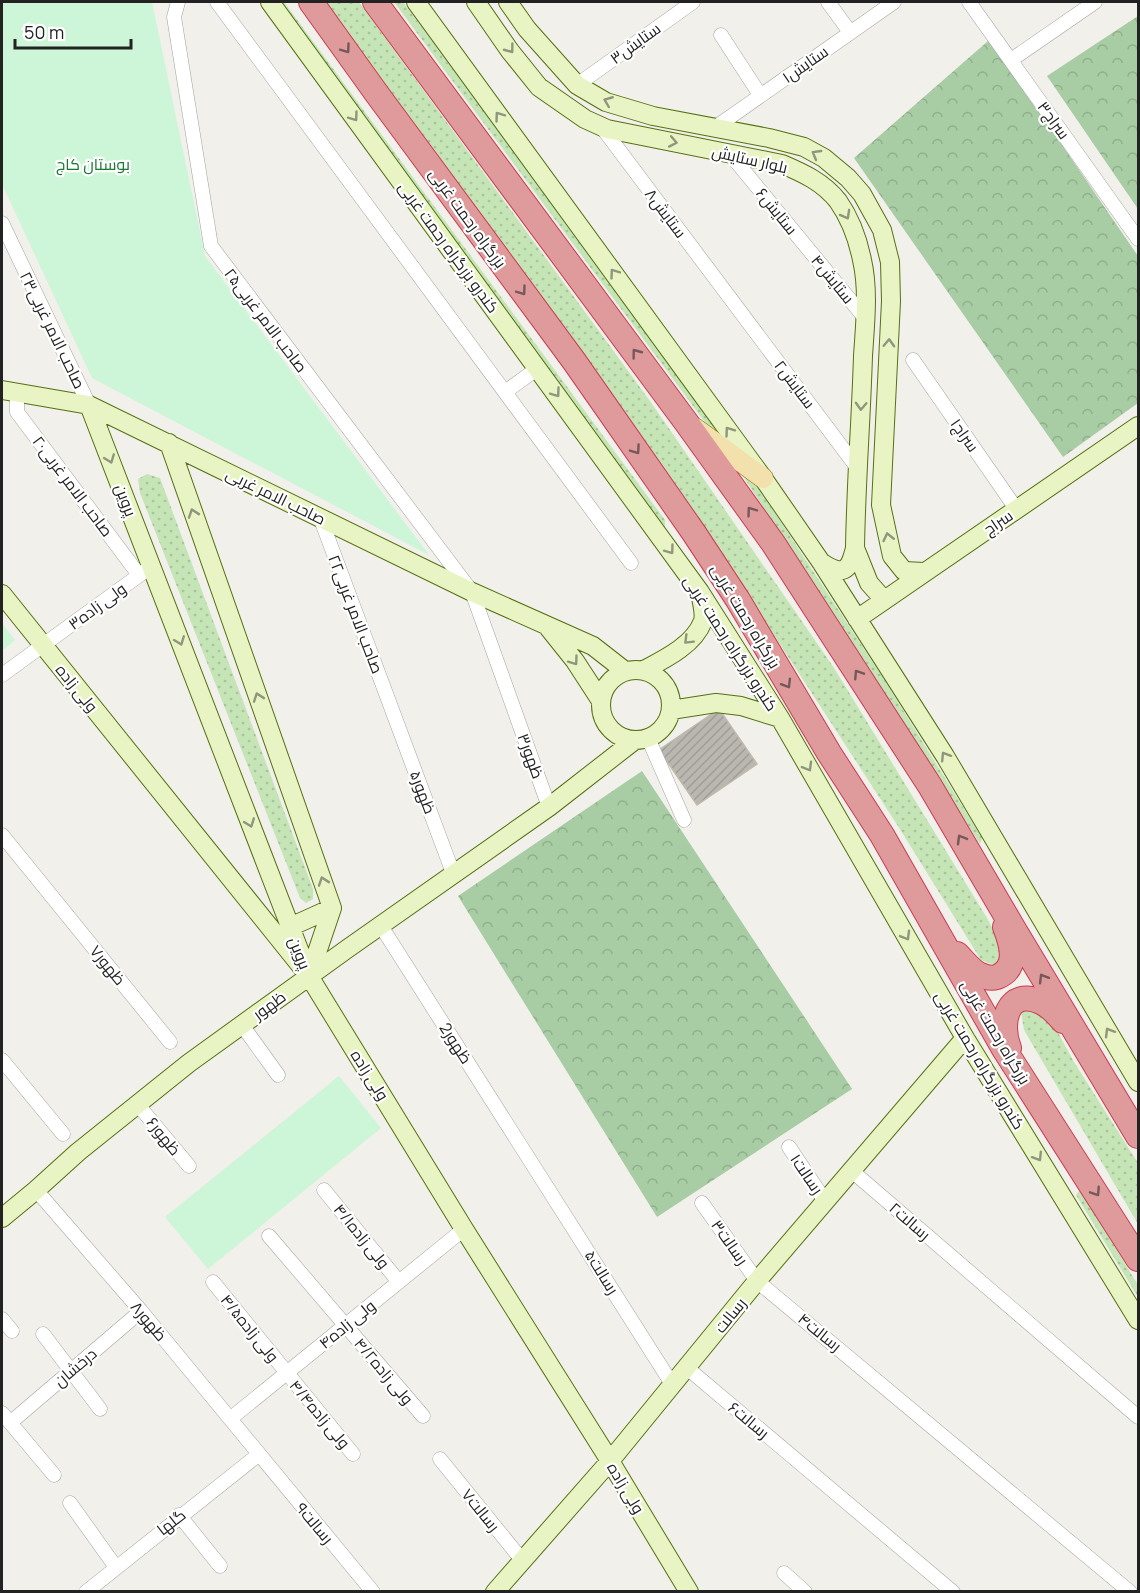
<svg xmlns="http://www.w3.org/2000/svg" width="1140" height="1593" font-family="Manrope,Cairo,sans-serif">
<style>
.grass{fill:url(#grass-dots)}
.forest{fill:url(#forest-crowns)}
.park{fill:#cdf5d7}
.building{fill:url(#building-hatch);stroke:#c1baad;stroke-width:1.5}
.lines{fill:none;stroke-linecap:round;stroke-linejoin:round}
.street-casing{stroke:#a3a3a3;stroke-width:15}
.secondary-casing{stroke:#557011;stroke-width:20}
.primary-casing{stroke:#8f7c10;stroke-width:21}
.highway-casing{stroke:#ca3c54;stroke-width:26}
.street{stroke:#fff;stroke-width:14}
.secondary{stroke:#e9f4c5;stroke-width:18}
.primary{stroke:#f3e1ad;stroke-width:20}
.highway{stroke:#df9b9b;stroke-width:24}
.oneway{stroke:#775858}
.oneway2{stroke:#8f967c}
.labels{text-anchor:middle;stroke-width:4.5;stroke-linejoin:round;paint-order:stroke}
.street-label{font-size:16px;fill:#222;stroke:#fff}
.park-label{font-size:16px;fill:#187731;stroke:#fff}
</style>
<defs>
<pattern id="grass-dots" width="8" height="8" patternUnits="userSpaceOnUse" patternTransform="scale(1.5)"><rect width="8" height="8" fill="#c5e5b6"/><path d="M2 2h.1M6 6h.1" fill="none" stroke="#a9c49c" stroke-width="1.8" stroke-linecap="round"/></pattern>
<pattern id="forest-crowns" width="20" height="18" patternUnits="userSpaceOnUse" patternTransform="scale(1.5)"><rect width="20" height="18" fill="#a8cca3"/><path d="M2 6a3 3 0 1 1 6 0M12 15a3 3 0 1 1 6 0" fill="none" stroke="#90af8c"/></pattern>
<pattern id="building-hatch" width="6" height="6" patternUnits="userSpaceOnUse" patternTransform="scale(1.5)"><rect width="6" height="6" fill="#bab6b0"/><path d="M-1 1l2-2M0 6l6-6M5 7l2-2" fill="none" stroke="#a09c97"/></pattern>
</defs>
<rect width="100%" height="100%" fill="#f1f0ea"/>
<path class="grass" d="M278 2H284L665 520V528Z
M323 2H359L650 401 834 668 987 918 1003 948 1002 959 994 965 981 960 898 826 728 564Z
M394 2H403L720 432 707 425Z
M147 474 160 478 313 889V899L306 903 300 898 140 493 138 479Z
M743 476 754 481 885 681 982 838 980 844Z
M1027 1007 1050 1018 1074 1062 1138 1163V1224L1024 1030 1021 1011Z
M1080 1190 1138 1285V1297L1076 1195Z"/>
<path class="forest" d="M1138 16V209L1047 76Z
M988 41 1025 91 1138 256V403L1063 457 854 158Z
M642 771 852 1089 657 1217 458 896Z"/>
<path class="park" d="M2 2H152L205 256 429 555 92 378 2 184Z
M2 623 15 640 2 651Z
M339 1076 381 1128 208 1269 165 1217Z"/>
<path class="building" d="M719 709 757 764 697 805 659 750Z"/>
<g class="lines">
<g class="street-casing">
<path id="street" d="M178 2 174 17 211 246 472 592 549 807
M217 2 631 563
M828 2 850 32
M969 2 1138 239
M721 35 760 95
M1011 60 1095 2
M577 85 693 2
M601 126 859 470
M716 127 894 2
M730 154 865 318
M2 223 89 405
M913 360 1017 510
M505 392 538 368
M17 393V412L139 575
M320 517 453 873
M2 675 145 571
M648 738 684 820
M2 835 170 1042
M381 926 672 1384
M242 1025 278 1075
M2 1060 63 1134
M138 1105 189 1166
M789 1147 825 1201
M852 1171 1138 1417
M36 1190 141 1311 373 1592
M324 1190 399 1282
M702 1203 757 1281 1130 1592
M269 1236 423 1416
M213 1282 353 1454
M2 1319 12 1331
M43 1334 100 1409
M686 1367 953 1592
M2 1413 54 1475
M230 1419 464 1229
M10 1423 141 1311
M440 1459 522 1560
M70 1503 115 1566
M179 1515 220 1566
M784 1573 805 1592
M86 1592 258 1455"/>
</g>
<g class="secondary-casing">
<path id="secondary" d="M270 2 700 592 780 718 965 1038 1138 1320
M416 2 763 478 821 562 945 756 1138 1082
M476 2 510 51 539 87 585 119 607 129 782 164C803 173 823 182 838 201 850 218 858 240 862 260 869 290 865 325 863 356 861 420 856 484 855 548L869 583 884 600
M508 2 527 29 577 85 606 102 653 116 769 138 804 147 824 158 848 178 862 194 882 230 890 262 891 301 881 505 892 556 904 571 924 572
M2 390 89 405 472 592 593 646 625 671
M89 405 303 960
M169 443 332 908 309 976
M821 562C842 576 849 573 855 548
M2 594 309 976 464 1229 610 1461 689 1592
M857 619 1138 426
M547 626 575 661 601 701
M601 705a35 35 0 1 1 70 0a35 35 0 1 1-70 0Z
M644 670C665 659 694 645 703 621 705 614 702 604 701 597
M671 710 716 703 741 706 780 718
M290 927 332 908
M2 1218 36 1190 78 1152 189 1063 347 949 549 807 635 740
M495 1592 610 1461 757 1281 965 1038"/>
</g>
<g class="primary-casing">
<path id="primary" d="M695 428 763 478"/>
</g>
<g class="highway-casing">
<path id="highway" d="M311 2 377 94 574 361 694 533 738 600 829 753 882 835 1004 1049 1138 1259
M375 2 686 422 773 543 930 786 1012 926 1138 1136
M957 954C964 961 970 969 978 974 984 977 990 979 997 977 1019 968 1012 945 1005 927
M1009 1048C999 1023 1007 987 1041 1002 1050 1006 1057 1014 1063 1021"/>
</g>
<use href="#street" class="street"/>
<use href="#secondary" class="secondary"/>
<use href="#primary" class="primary"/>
<use href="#highway" class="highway"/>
</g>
<defs><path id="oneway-chevron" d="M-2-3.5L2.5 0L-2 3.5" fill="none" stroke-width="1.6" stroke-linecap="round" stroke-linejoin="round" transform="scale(1.5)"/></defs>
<g class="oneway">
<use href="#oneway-chevron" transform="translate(346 49) rotate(54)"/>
<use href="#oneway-chevron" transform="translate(522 291) rotate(54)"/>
<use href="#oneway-chevron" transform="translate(636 353) rotate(-127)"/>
<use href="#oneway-chevron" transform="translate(636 450) rotate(55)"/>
<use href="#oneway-chevron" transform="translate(751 511) rotate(-126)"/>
<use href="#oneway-chevron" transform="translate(858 674) rotate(-123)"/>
<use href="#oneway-chevron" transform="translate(787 684) rotate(59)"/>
<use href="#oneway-chevron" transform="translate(961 839) rotate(-120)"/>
<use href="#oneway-chevron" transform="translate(1043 978) rotate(-121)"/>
<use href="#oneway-chevron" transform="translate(1096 1192) rotate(57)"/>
</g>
<g class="oneway2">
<use href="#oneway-chevron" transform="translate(510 49) rotate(53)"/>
<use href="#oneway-chevron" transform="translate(608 101) rotate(-158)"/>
<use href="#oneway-chevron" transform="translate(499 116) rotate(-126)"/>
<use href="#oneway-chevron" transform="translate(354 117) rotate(54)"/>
<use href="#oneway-chevron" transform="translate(673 142) rotate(11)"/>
<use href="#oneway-chevron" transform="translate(816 154) rotate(-150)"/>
<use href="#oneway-chevron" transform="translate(846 215) rotate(61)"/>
<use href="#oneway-chevron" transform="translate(614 273) rotate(-126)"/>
<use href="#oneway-chevron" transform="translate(889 343) rotate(-88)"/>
<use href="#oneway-chevron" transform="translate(556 393) rotate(54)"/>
<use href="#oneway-chevron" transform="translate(861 406) rotate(92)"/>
<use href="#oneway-chevron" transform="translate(729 431) rotate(-126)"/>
<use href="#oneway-chevron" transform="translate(110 459) rotate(69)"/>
<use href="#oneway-chevron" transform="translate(193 513) rotate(-109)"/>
<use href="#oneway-chevron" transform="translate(888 537) rotate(-103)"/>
<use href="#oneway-chevron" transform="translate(670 550) rotate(54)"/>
<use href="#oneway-chevron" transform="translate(688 640) rotate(135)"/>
<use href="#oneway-chevron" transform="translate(180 641) rotate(69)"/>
<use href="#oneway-chevron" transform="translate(574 661) rotate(54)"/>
<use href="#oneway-chevron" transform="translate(258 697) rotate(-109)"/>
<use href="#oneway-chevron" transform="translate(945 756) rotate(-122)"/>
<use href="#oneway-chevron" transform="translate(808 767) rotate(60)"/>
<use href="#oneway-chevron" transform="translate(250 823) rotate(69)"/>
<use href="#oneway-chevron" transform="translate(323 881) rotate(-109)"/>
<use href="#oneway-chevron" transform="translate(906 936) rotate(60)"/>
<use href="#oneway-chevron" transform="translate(1109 1032) rotate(-121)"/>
<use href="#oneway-chevron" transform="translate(1038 1157) rotate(58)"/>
</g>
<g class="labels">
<g class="street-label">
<text transform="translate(635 43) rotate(-36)" y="6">ستایش۳</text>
<text transform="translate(805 64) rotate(-35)" y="6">ستایش۱</text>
<text transform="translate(1054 120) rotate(54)" y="6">سراج۳</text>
<text transform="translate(750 159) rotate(13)" y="6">بلوار ستایش</text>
<text transform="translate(777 211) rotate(51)" y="6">ستایش۶</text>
<text transform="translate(666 213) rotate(53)" y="6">ستایش۸</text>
<text transform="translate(468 218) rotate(54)" y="6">بزرگراه رحمت غربی</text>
<text transform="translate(449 247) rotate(54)" y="6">کندرو بزرگراه رحمت غربی</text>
<text transform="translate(833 279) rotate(51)" y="6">ستایش۴</text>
<text transform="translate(266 320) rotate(53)" y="6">صاحب الامر غربی۲۵</text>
<text transform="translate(53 330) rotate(64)" y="6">صاحب الامر غربی۲۳</text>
<text transform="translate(795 384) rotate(53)" y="6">ستایش۲</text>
<text transform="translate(965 435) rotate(55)" y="6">سراج۱</text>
<text transform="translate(73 486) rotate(53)" y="6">صاحب الامر غربی۲۰</text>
<text transform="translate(276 496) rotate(26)" y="6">صاحب الامر غربی</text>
<text transform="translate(126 500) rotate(69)" y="6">پروین</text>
<text transform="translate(998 522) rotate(-34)" y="6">سراج</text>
<text transform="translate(97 606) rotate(-36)" y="6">ولی زاده۳</text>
<text transform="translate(356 614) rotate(69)" y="6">صاحب الامر غربی٢٢</text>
<text transform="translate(746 616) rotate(59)" y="6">بزرگراه رحمت غربی</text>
<text transform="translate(731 643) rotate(57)" y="6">کندرو بزرگراه رحمت غربی</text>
<text transform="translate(77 688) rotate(51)" y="6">ولی زاده</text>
<text transform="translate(531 756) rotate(70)" y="6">ظهور۳</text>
<text transform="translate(423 792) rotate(69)" y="6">ظهور۵</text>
<text transform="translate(300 953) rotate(68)" y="6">پروین</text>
<text transform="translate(108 965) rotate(51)" y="6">ظهور۷</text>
<text transform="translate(269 1005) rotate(-36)" y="6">ظهور</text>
<text transform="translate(996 1032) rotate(59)" y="6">بزرگراه رحمت غربی</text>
<text transform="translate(456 1043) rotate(57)" y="6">2ظهور</text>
<text transform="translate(980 1060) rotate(59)" y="6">کندرو بزرگراه رحمت غربی</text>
<text transform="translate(370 1075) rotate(58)" y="6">ولی زاده</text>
<text transform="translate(164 1136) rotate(51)" y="6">ظهور۶</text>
<text transform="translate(807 1174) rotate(56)" y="6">رسالت۱</text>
<text transform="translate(910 1221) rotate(41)" y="6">رسالت۲</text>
<text transform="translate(362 1236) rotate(51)" y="6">ولی زاده۴/۱</text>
<text transform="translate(730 1242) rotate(55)" y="6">رسالت۳</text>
<text transform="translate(602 1272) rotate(58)" y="6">رسالت۵</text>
<text transform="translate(730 1315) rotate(-51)" y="6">رسالت</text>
<text transform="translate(149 1321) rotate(50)" y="6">ظهور۸</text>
<text transform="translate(347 1324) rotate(-39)" y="6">ولی زاده۴</text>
<text transform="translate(250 1328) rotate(51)" y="6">ولی زاده۴/۵</text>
<text transform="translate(820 1332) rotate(39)" y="6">رسالت۴</text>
<text transform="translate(75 1367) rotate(-40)" y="6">درخشان</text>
<text transform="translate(384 1371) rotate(50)" y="6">ولی زاده۴/۲</text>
<text transform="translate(320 1414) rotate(50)" y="6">ولی زاده۴/۴</text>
<text transform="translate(749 1420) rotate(40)" y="6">رسالت۶</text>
<text transform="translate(626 1488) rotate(59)" y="6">ولی زاده</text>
<text transform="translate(481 1510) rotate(51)" y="6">رسالت۷</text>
<text transform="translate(171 1522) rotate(-38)" y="6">گلها</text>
<text transform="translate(315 1523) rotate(50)" y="6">رسالت۹</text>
</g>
<g class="park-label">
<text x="93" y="170">بوستان کاج</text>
</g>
</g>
<rect width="1140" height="1593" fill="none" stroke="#222222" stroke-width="6"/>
<path d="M15 39v9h116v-9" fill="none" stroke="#222222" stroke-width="3"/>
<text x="24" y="39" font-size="18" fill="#222222" stroke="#ffffff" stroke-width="4.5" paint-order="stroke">50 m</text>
</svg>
